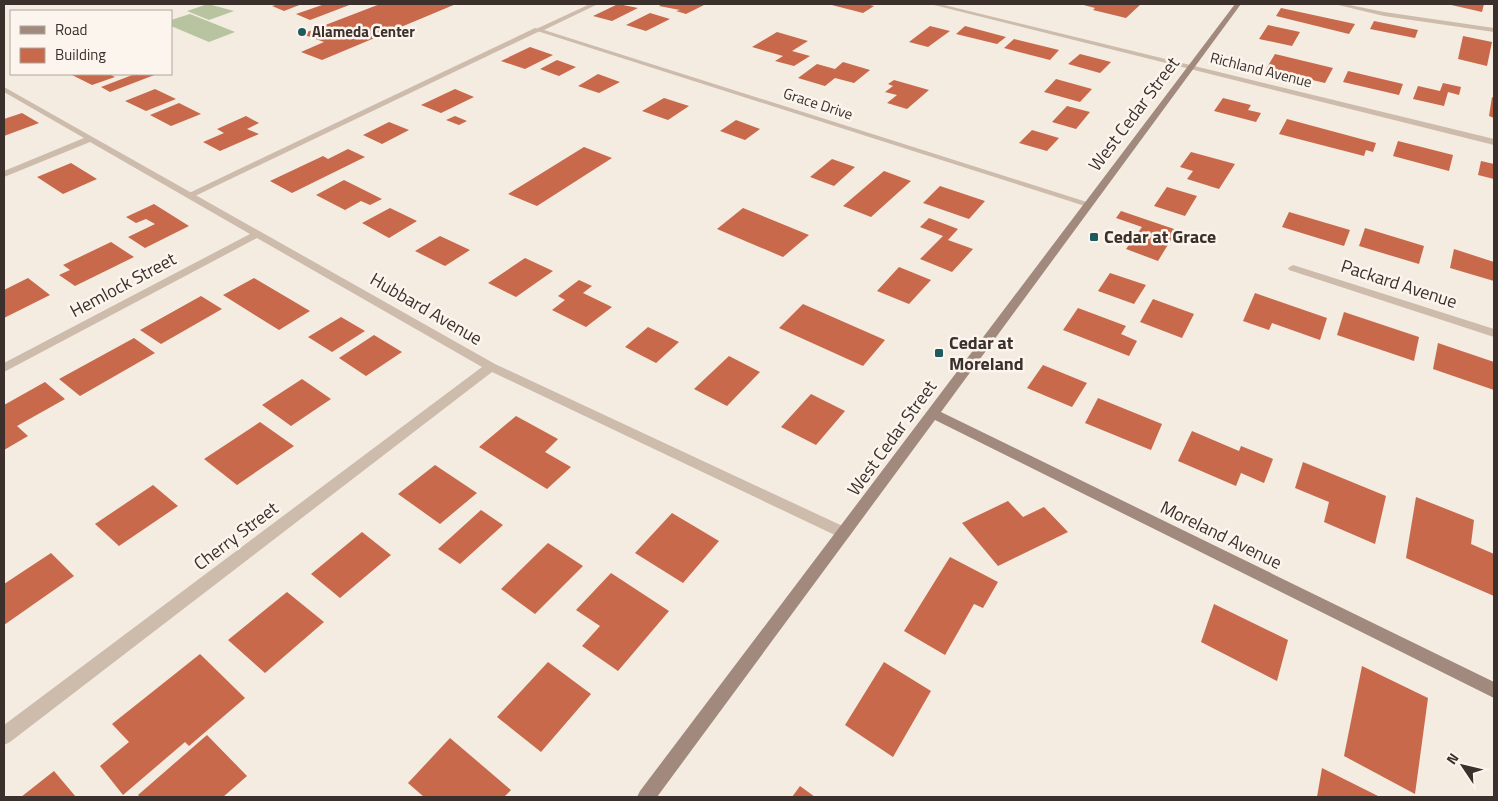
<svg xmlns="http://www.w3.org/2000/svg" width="1498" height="801" font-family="'Titillium Web',sans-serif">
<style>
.green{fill:#b8c4a0}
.building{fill:#c8694b}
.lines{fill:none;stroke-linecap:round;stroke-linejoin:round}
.lane{fill:#cdbbac;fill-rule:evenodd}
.street{fill:#cdbbac;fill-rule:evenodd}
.secondary{fill:#a18a7d;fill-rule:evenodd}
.poi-dot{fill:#1f5a5e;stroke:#fbf5ee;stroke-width:2}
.labels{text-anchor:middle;stroke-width:5;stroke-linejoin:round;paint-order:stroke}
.far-poi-label{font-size:15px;font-weight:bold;fill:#3b302b;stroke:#fbf5ee;text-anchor:start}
.far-street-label{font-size:15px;fill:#3b302b;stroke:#fbf5ee}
.street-label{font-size:18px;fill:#3b302b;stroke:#fbf5ee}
.poi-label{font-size:18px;font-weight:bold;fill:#3b302b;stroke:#fbf5ee;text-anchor:start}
</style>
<rect width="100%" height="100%" fill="#f4ebe1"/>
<path class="green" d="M208 4 234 11 209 20 187 11Z
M190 14 235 32 209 42 171 26V20Z"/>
<path class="building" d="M279 4H302L284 11 272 6Z
M325 4H352L310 20 296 14Z
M380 4H456L322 60 301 52 324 42 302 34Z
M618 4 638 8 612 21 593 16Z
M662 4H706L686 14 676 11 680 10 659 6Z
M828 4H866L874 6 863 13Z
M1080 4H1141L1126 18 1093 10 1095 8Z
M1447 4H1484L1482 12Z
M1281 8 1355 24 1349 34 1276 16Z
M650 13 670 19 646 31 626 25Z
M1374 21 1418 30 1415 38 1370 29Z
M1268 25 1300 32 1292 46 1259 39Z
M930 26 950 31 928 47 909 42Z
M965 26 1006 37 997 44 956 34Z
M777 32 808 41 792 51 810 56 794 66 775 61 783 56 752 47Z
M1463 36 1492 42 1487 66 1458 59Z
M1014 39 1059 50 1050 60 1004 48Z
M530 47 553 55 525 69 501 61Z
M1080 54 1111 62 1100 73 1068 64Z
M1275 54 1333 68 1325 83 1266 69Z
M557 60 576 67 559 76 540 69Z
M843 62 870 70 854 83 835 78 825 86 798 78 817 64 835 69Z
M1348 71 1403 84 1399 95 1343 82Z
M70 74H109L115 77 92 85Z
M135 74H157L110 92 101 87Z
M598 74 620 82 599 93 578 86Z
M1056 79 1092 89 1080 102 1044 92Z
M894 80 929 90 907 109 887 103 897 95 885 92 893 86 888 84Z
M1443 83 1461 87 1459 95 1448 92 1444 106 1413 99 1418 86 1440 91Z
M155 89 176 99 146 111 125 101Z
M455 89 474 97 441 113 421 105Z
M1492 97 1494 98V118L1489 116Z
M664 98 689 106 668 120 642 111Z
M1223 98 1251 105 1248 110 1261 113 1256 122 1214 111Z
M179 103 201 114 171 126 150 115Z
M1067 106 1090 112 1076 129 1052 122Z
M22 113 39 123 4 136V119Z
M246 116 259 123 247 129 259 134 220 151 203 142 224 133 217 129Z
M455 116 467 121 459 125 446 120Z
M1287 119 1376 143 1373 152 1366 150 1364 156 1279 134Z
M736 120 760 129 745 140 720 131Z
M389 122 409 130 382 144 363 135Z
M1032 130 1059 138 1047 151 1019 143Z
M1398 141 1453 155 1449 171 1393 156Z
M584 147 612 158 537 206 508 194Z
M348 149 365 157 292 193 270 181 323 156 328 159Z
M1191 152 1235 164 1219 189 1187 179 1193 171 1180 167Z
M832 159 855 167 834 186 810 177Z
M1481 161 1494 164V179L1478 175Z
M71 163 97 179 63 194 37 177Z
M884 171 911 181 871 217 843 206Z
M344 180 382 199 370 205 361 201 345 210 316 195Z
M940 186 985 201 969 219 923 203Z
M1167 187 1197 196 1185 216 1154 206Z
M154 204 189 226 145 248 128 237 155 224 146 219 136 223 126 217Z
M390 208 417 221 389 238 362 223Z
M743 208 809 235 783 257 717 229Z
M1121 211 1177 230 1158 261 1126 249 1142 227 1116 218Z
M1289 212 1350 230 1344 246 1282 227Z
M929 218 958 229 948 240 973 249 952 272 920 259 943 236 920 227Z
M1365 228 1424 246 1419 264 1359 246Z
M440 236 470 250 445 266 415 251Z
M111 242 134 257 75 286 59 275 70 270 63 265Z
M1454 249 1494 262V281L1450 268Z
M525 258 553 271 516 297 488 283Z
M899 267 931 280 909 304 877 291Z
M1110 273 1146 285 1134 304 1098 291Z
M28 278 50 295 4 318V290Z
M254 278 310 311 279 330 223 295Z
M579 280 592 286 583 293 612 307 586 327 552 310 565 300 558 296Z
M1255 293 1327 318 1320 340 1272 323 1269 330 1243 321Z
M201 296 222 309 161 344 140 330Z
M1153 299 1194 314 1182 338 1140 322Z
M803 304 885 340 863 366 779 328Z
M1078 308 1126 326 1121 334 1137 341 1129 356 1063 330Z
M1344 312 1419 337 1414 361 1337 335Z
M341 317 365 331 332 352 308 337Z
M648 327 679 342 656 363 625 347Z
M374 335 402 352 366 376 339 358Z
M134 338 155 353 80 396 59 379Z
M1438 343 1494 362V390L1433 369Z
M729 356 760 372 727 406 694 389Z
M1043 365 1087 383 1072 407 1027 388Z
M302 379 331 399 291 426 262 405Z
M45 382 65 399 17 426 28 436 4 450V405Z
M811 394 845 411 816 445 781 427Z
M1098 398 1162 424 1151 450 1085 423Z
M516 416 558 439 545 452 571 467 547 489 479 447Z
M260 422 294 446 237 485 204 459Z
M1192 431 1239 451 1241 446 1273 459 1264 483 1241 473 1236 486 1178 461Z
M1303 462 1386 496 1375 544 1324 522 1329 502 1295 488Z
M435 465 477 493 440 524 398 494Z
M153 485 178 506 119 546 95 524Z
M1416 497 1474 520 1471 544 1494 554V596L1406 558Z
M1008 501 1023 517 1044 507 1068 532 998 566 962 523Z
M481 510 503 525 460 564 438 549Z
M672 513 719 541 683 583 635 553Z
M362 532 391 555 340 598 311 574Z
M548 543 583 566 535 614 501 589Z
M51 553 74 576 4 625V584Z
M950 557 998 582 983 608 974 604 945 655 904 631Z
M611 573 669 611 618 671 582 646 600 626 576 610Z
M287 592 324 622 265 673 228 640Z
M1214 604 1288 640 1277 681 1201 642Z
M200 654 245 698 189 746 185 742 123 795 100 766 129 742 112 724Z
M548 662 591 694 541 752 497 717Z
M884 662 931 691 893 757 845 725Z
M1362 666 1428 698 1415 794 1344 756Z
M207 735 247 776 223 797H140L138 795Z
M450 738 511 790 504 797H424L408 783Z
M1322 768 1380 797H1317Z
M54 771 76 797H21Z
M800 786 815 797H792Z"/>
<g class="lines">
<path class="lane" d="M535 28 542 30 193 197H187L185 195Z"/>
<path class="street" d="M590 4H598L544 30 1093 204 1091 206H1085L534 30Z
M930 4H940L1494 139V145Z
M1334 4H1345L1384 12 1494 28V32L1384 16Z
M4 87 495 364 849 529 851 533 849 537 844 539 839 537 492 372 10 742 4 745V725L482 367 257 238 4 372V363L250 234 90 142 4 177V171L84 138 4 92Z
M1293 265 1494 329V337L1289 270 1288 268Z"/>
<path class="secondary" d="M1235 4H1241L941 412 1494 682V698L935 420 657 797H637L640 791Z"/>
</g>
<g class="poi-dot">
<circle cx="302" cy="32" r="5"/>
<rect x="1089" y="232" width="10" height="10" rx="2.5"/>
<rect x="934" y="348" width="10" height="10" rx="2.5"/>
</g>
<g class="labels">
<g class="far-poi-label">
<text x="312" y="37">Alameda Center</text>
</g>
<g class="far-street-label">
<text transform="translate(1261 70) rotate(14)" y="5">Richland Avenue</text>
<text transform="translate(818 104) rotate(18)" y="5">Grace Drive</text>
</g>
<g class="street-label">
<text transform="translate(1134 114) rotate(-53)" y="6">West Cedar Street</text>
<text transform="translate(1399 284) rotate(18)" y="6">Packard Avenue</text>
<text transform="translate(123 285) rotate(-28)" y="6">Hemlock Street</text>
<text transform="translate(426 309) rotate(30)" y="6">Hubbard Avenue</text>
<text transform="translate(892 438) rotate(-54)" y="6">West Cedar Street</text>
<text transform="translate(1221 535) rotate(26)" y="6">Moreland Avenue</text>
<text transform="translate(236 536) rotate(-37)" y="6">Cherry Street</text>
</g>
<g class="poi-label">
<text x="1104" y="243">Cedar at Grace</text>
<text x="949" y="349">Cedar at<tspan x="949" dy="21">Moreland</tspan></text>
</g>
</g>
<rect width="1498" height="801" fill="none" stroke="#3b302b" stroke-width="10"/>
<rect x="10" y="10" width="162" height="65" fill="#fbf5ee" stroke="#aea6a0"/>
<rect x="20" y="26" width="25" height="8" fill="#a18a7d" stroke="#aea6a0"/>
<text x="55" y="35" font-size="15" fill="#3b302b">Road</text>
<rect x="20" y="48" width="25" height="15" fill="#c8694b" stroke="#aea6a0"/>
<text x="55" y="60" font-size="15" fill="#3b302b">Building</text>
<g transform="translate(1463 766) rotate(305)" stroke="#fbf5ee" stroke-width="4" paint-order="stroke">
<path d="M0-4L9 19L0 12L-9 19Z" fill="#3b302b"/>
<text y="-8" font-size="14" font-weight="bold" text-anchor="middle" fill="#3b302b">N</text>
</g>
</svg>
